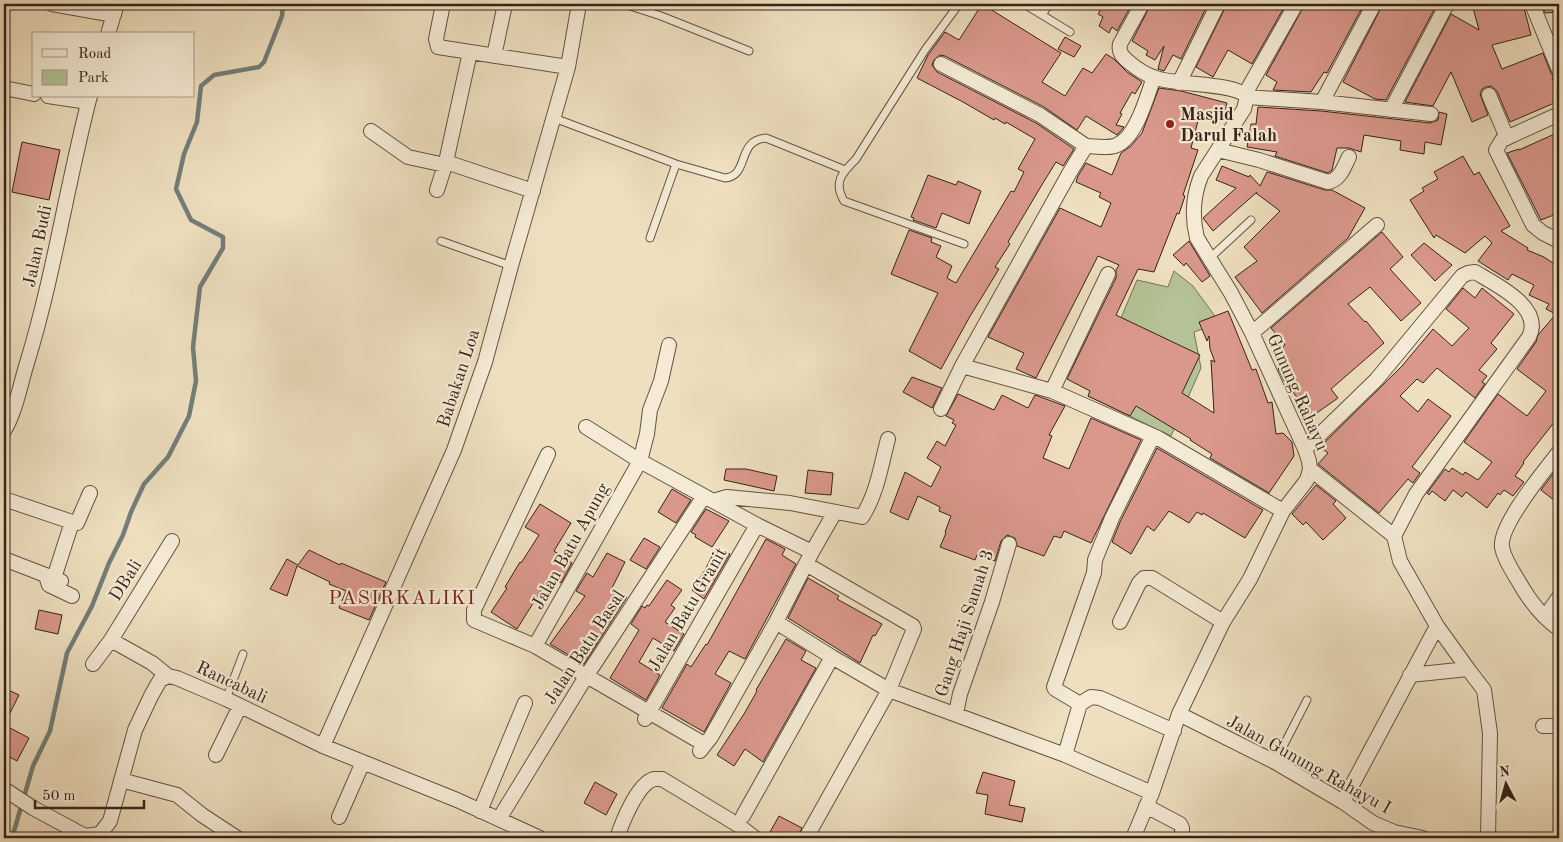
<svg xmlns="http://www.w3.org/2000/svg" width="1563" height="842" font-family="'Old Standard TT',serif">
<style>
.green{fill:#b4c295;stroke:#747357}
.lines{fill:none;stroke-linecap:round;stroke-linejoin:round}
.stream{stroke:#737e7a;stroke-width:4.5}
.building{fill:#da988c;stroke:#352419}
.lane-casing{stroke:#635342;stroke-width:9}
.street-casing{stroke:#635342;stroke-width:16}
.lane{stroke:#f4ead5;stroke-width:7}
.street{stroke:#f4ead5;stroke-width:14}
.poi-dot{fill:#8f2418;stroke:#f4ead5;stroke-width:2}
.labels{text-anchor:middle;stroke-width:4.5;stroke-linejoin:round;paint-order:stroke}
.poi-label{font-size:18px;font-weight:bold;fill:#352419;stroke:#f4ead5;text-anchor:start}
.street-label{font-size:18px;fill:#352419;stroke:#f4ead5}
.quarter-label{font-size:20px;letter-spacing:1px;fill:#7a1f14;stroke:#f4ead5}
</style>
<rect width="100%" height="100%" fill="#eedfbf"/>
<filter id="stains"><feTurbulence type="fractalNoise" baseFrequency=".004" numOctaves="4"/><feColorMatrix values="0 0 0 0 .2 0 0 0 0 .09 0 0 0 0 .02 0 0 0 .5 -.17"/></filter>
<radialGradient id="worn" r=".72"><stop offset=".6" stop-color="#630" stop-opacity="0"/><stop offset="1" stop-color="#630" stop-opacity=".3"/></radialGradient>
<path class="green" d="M1174 271 1193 286 1220 323 1194 332 1201 368 1171 436 1088 396 1137 280 1168 287Z"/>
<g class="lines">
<path class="stream" d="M12 838 33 766 50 731 67 653 92 606 109 563 123 535 131 512 144 484 168 457 189 416 196 381 193 347 200 287 223 248V237L191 220 176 189 184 154 197 122 201 86 214 75 259 67 264 62 282 16 283 4"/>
</g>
<path class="building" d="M982 4 1061 53 1042 82 1065 96 1083 68 1092 73 1106 54 1114 59 1127 72 1142 82 1135 94 1132 92 1120 113 1122 114 1116 125 1124 127 1117 135 1086 116 1077 130 1044 107 945 56 940 55 934 60 932 65 937 72 1036 123 1074 149 1063 166 1056 162 1043 183 1008 242 1010 244 995 267 999 269 969 318 941 369 909 351 938 293 891 274 909 230 932 238 931 242 941 246 936 257 952 266 947 278 956 283 1011 191 1014 192 1024 172 1018 169 1035 139 1006 122 1005 124 995 118 994 120 963 102 917 78 928 55 945 32 959 40Z
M1104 4H1132L1117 31 1112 27 1109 33 1099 26 1103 17 1098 14Z
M1151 4H1208L1181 59 1173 55 1164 71 1158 69 1164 46 1155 60 1146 55 1148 51 1132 41Z
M1227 4H1286L1252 64 1228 50 1213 77 1196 67Z
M1305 4H1364L1327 73 1324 72 1311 92 1273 90 1277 82 1266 75Z
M1383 4H1432L1436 6 1386 100 1375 99 1343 82Z
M1472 4H1523L1531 35 1492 45 1502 69 1543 53 1551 73 1555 78H1552L1559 94V101L1510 122 1497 91 1491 86 1486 87 1482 89 1480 94 1488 115 1472 122 1451 72 1433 106 1405 102 1451 14 1479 30Z
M1541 4H1559V12L1545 13Z
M1065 37 1081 46 1074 57 1058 49Z
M1159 88 1181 91 1227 103 1224 117 1200 113 1191 148 1198 150 1183 195 1185 196 1179 214 1177 213 1154 272 1138 269 1116 315 1200 355 1182 393 1214 413 1211 360 1215 362 1210 349 1209 336 1207 341 1199 322 1228 311 1252 370 1256 369 1268 403 1272 402 1276 434 1283 433 1292 442 1294 456 1269 493 1210 458 1212 454 1190 440 1191 439 1136 406 1130 416 1088 396 1090 391 1067 379 1116 278V270L1119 265 1098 256 1036 378 1016 369 1024 353 988 337 1060 208 1101 227 1111 203 1099 197 1101 193 1076 182 1078 176 1086 163 1112 175 1121 153 1131 146 1142 133Z
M1258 107 1321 111 1430 123 1438 120 1439 112 1447 114 1441 145 1425 142 1424 154 1400 150 1401 141 1364 135 1361 152 1349 148H1337L1332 170 1328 173 1275 156 1277 152 1247 147 1251 124H1256Z
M1559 132V213L1541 220 1507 153 1519 149V150Z
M22 142 60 150 49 200 12 192Z
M1463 156 1474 175 1479 172 1510 226 1501 231 1528 248 1527 250 1544 257 1559 267V416L1523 462 1524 463 1515 476 1524 482 1513 496 1504 490 1500 495 1498 493 1487 508 1466 492 1462 497 1453 490 1445 501 1432 491 1429 495 1427 493 1445 469 1449 472 1452 468 1463 475 1465 472 1478 480 1492 462 1464 442 1498 394 1527 416 1546 391 1517 369 1536 342 1538 335 1556 314 1546 309 1549 304 1529 295 1534 285 1512 274 1508 280 1478 261 1492 243 1485 236 1465 253 1436 235 1434 238 1410 200 1424 191 1422 188 1438 179 1434 172Z
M1222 166 1249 177 1250 175 1260 186 1267 172 1325 190H1332L1365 208 1348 238 1262 313 1235 277 1257 261 1244 247 1280 211 1256 193 1257 192 1213 231 1203 218 1236 188 1216 180Z
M928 175 956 185 958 181 981 191 969 224 942 213 936 228 913 220 914 218 911 217Z
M1382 232 1403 257 1390 269 1421 303 1401 321 1370 287 1348 304 1365 322 1366 321 1384 343 1331 389 1338 398 1311 417 1285 381H1284L1278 369 1287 362 1278 351 1285 345 1271 328Z
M1189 241 1210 276 1202 282 1186 263 1184 266 1173 255Z
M1424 243 1452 265 1435 281 1411 255Z
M1463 288 1475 298 1482 288 1514 314 1491 343 1497 349 1479 370 1487 376 1482 382 1485 384 1475 398 1437 368 1423 383 1417 379 1400 396 1418 412 1428 399 1451 416 1412 467 1420 473 1413 483 1408 479 1379 513 1318 464 1328 453 1320 447 1402 366 1433 329 1452 346 1469 328 1446 309Z
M912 377 942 388 932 408 903 392Z
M958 394 994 410 1002 395 1028 408 1035 395 1065 406 1049 435 1052 436 1043 458 1069 469 1091 418 1141 440 1091 543 1064 531 1061 538 1054 536 1044 556 1017 546 1015 538 1007 535 1001 541 995 561 977 555 975 560 940 547 946 533 945 532 951 516 939 511 940 507 918 496 908 520 890 512 905 472 931 487 941 467 927 458 937 441 945 446 956 425 952 423 954 420 946 416Z
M1157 448 1263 510 1245 538 1203 513 1202 515 1197 512 1189 523 1169 511 1154 531 1147 526 1131 554 1112 542 1120 522Z
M1559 466V504L1541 490Z
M726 469H746L777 476 774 491 724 480Z
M808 470 833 473 831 495 805 493Z
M1316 485 1336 501 1333 504 1346 518 1323 540 1306 522 1303 525 1292 514Z
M672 489 691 500 676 523 658 512Z
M540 504 571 523 554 551 572 563 561 583 550 576 517 629 491 612 507 588 505 587 520 562 521 563 539 535 525 527Z
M706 509 729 521 712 547 695 537 696 535 691 532Z
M644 538 660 547 646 569 630 560Z
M766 539 785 549 782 555 796 564 745 659 729 651 715 674 731 683 704 732 662 708 687 664 691 667 706 644 707 645Z
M716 548 730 554 704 599 692 590 705 570Z
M309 550 340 565 341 563 386 582 369 620 339 608 346 591 329 584 330 582 297 566 287 596 270 589 287 559 298 565Z
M607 553 625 562 612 588 627 597 584 664 550 644 585 596 576 591 587 573 593 577Z
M808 578 839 596 837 599 882 624 875 636 873 635 860 663 788 618Z
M667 580 682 590 671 605 675 608 665 622 684 634 674 651 653 638 639 662 660 675 646 700 610 678 639 630 631 624 642 606 645 608 647 605 649 606Z
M39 610 62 615 58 634 35 629Z
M786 639 806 651 801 660 816 668 763 762 745 749 734 766 717 755 744 714 757 691 756 690Z
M4 688 19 695 4 725Z
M10 728 29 738 17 761 4 754V750L8 741 4 739Z
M983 772 1015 781 1009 805 1025 808 1022 822 985 814 988 795 976 793Z
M595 782 617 794 606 815 584 803Z
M779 816 802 828 797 838H778L770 832Z"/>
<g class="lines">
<g class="lane-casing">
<path id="lane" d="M624 4 661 16 749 51
M959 4 925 50 856 159C842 173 833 182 844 201L964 244
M1024 4 1070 32
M1042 15 1049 4
M554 118 676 164 725 178C750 176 736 140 766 138L845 170
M650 238 676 164
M441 241 511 266
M1210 258 1251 220
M226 699 243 654
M1275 762 1307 700"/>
</g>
<g class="street-casing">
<path id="street" d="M52 4 114 15
M443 4 436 39 438 47 568 67
M1142 4 1120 44C1118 53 1123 57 1130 63 1136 68 1145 74 1153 77 1174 86 1236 82 1247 97L1322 102 1431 114
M1532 4 1559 70
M108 34 117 4
M494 56 505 4
M941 64 1040 115 1086 146
M1179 83 1218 4
M4 88 34 94
M1245 94 1296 4
M1489 95 1507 138
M48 96 88 102
M1322 102 1374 4
M1391 110 1447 4
M1559 114 1502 140 1496 150 1533 225 1543 233 1559 241
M371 131 408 157 445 165
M1086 146C1095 146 1109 149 1117 145 1137 136 1147 96 1154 77
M1218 150 1259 160 1328 182C1340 180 1344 167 1349 157
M446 162 533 191
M437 190 446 162 470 52
M1252 333 1377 225
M962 366 1052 391 1158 438 1283 511
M1052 391 1108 274
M941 409 962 366 1070 172 1086 146
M586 427 640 461 647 434 650 410 661 381 669 345
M4 431C16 411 20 385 27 363 54 275 67 184 90 96
M1305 449 1376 380 1462 276 1468 273 1475 272C1495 284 1544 307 1529 337L1416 494 1394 536
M1559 452C1545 470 1499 525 1502 547 1504 559 1513 572 1519 582 1529 600 1542 617 1559 629
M548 454 474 610V620L535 646 704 744
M1310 469 1394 536 1400 561 1437 626 1468 669 1484 690 1490 733 1488 838
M4 499 72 522 77 523 90 493
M713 501 727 497 790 503 862 517C877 494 881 465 888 439
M4 559 61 581
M806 564 913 626 914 629 889 690 806 838
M54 578 72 522
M47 579 49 585 72 596
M1545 617 1559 597
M776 622 832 657 889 690 1065 755 1152 793
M1120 622 1139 583 1144 578H1152L1223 622
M111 640 152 663 168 676
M535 646 640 461 757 525 812 552
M93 664 111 640 172 541
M1410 675 1468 669
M1080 704 1055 689 1054 687 1094 573 1095 560 1112 518 1153 436
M956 713 960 694 992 602 1009 544
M1179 714 1275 762 1343 802 1373 823 1394 832 1423 838
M645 719 757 525
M1543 726H1559
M323 746 454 450 485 362 511 266 568 67 579 4
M700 751 711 737 776 622 812 552 835 512
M216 755 240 706
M1065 755 1080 704 1091 697 1100 698 1174 731
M121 780 177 795 202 815 237 838
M4 789 33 808 85 836 100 834 110 821 135 730 151 696 160 680 168 676 177 678 226 699 323 746 457 800 540 838
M1343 802 1437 626
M1146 806 1180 824 1182 828V838
M480 811 525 703
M743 816 832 657
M339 817 363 762
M499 819 587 675 704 496
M617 838C622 823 637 784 654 779 654 779 661 779 662 779L738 825 755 838
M1133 838 1152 793 1179 714 1223 622 1250 579 1283 511 1307 480 1310 469 1309 461 1305 449 1252 333 1231 293 1197 238C1192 218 1193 196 1201 176L1244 109 1247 97"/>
</g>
<use href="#lane" class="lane"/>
<use href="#street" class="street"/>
</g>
<circle class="poi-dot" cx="1170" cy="124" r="5"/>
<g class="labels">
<g class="poi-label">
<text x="1180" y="120">Masjid<tspan x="1180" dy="21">Darul Falah</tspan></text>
</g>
<g class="street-label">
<text transform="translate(37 246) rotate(-78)" y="6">Jalan Budi</text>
<text transform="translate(458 378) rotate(-72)" y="6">Babakan Loa</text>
<text transform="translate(1298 392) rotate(66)" y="6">Gunung Rahayu</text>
<text transform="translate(570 546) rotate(-61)" y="6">Jalan Batu Apung</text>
<text transform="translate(125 580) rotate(-58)" y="6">DBali</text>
<text transform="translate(687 609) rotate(-60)" y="6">Jalan Batu Granit</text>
<text transform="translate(964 623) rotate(-72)" y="6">Gang Haji Samah 3</text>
<text transform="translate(584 647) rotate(-57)" y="6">Jalan Batu Basal</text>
<text transform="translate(232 682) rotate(25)" y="6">Rancabali</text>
<text transform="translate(1309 764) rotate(29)" y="6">Jalan Gunung Rahayu I</text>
</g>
<g class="quarter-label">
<text x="402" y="604">PASIRKALIKI</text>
</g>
</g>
<rect width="1563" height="842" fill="none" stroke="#eedfbf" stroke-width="20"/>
<rect x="5" y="5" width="1553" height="832" fill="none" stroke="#352419" stroke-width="2.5"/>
<rect x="10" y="10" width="1543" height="822" fill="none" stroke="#352419"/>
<rect x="32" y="32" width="162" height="65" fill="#f4ead5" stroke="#a89b8a"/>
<rect x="42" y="49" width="25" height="8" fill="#f4ead5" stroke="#a89b8a"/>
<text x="78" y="58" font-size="15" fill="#352419">Road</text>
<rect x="42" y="70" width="25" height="15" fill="#b4c295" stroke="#a89b8a"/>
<text x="78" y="82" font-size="15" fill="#352419">Park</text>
<g transform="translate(1506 784) rotate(354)" stroke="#f4ead5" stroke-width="4" paint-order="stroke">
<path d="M0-4L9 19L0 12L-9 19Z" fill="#352419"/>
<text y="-8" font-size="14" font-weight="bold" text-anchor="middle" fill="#352419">N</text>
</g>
<path d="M35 800v8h109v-8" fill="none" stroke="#352419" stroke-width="2.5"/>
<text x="42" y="800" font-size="15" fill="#352419" stroke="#f4ead5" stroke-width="4" paint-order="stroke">50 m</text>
<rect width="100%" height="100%" filter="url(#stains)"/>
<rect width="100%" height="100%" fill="url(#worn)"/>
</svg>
